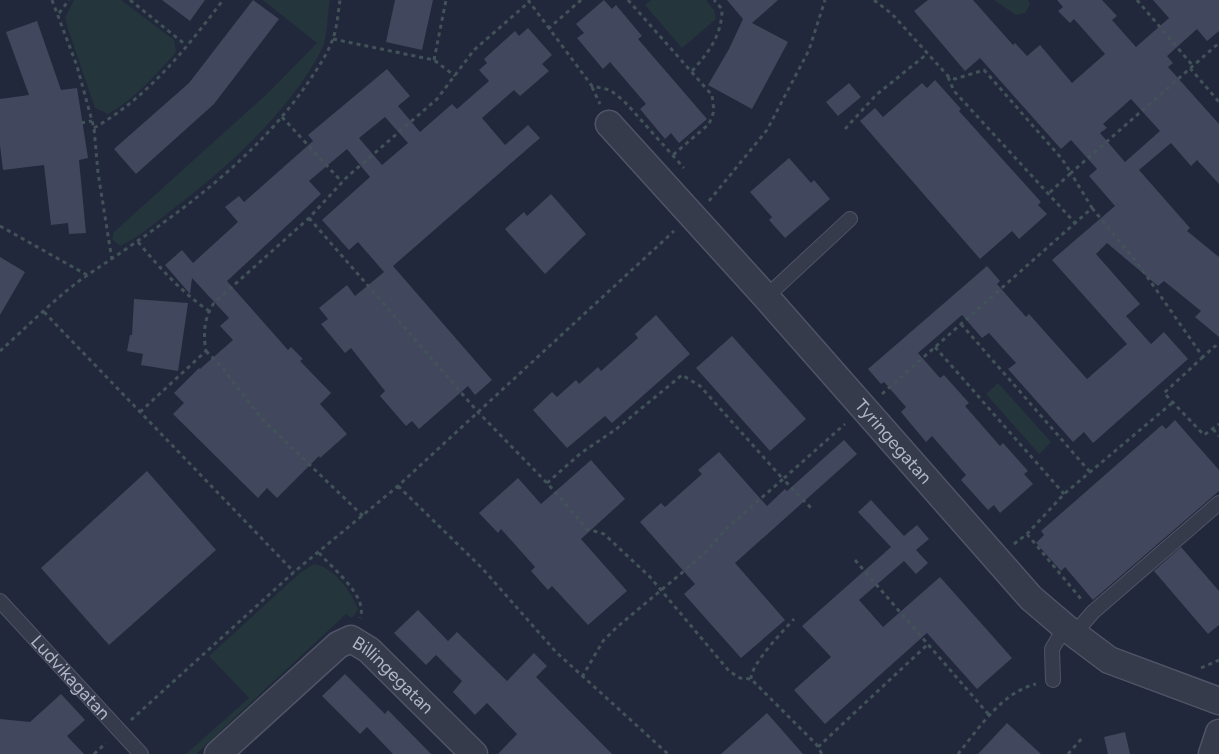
<svg xmlns="http://www.w3.org/2000/svg" width="1219" height="754" font-family="Figtree,sans-serif">
<style>
.green{fill:#24353c}
.building{fill:#41475d;fill-rule:evenodd}
.lines{fill:none;stroke-linecap:round;stroke-linejoin:round}
.lane-casing{stroke:#505566;stroke-width:16}
.street-casing{stroke:#505566;stroke-width:29}
.path{stroke:#415259;stroke-width:3;stroke-dasharray:4 4;stroke-linecap:butt}
.lane{stroke:#353b4b;stroke-width:14}
.street{stroke:#353b4b;stroke-width:26}
.labels{text-anchor:middle;stroke-width:5;stroke-linejoin:round;paint-order:stroke}
.street-label{font-size:18px;fill:#b0b5c7;stroke:#1b2030}
</style>
<rect width="100%" height="100%" fill="#22283b"/>
<path class="green" d="M74 0H121L174 40 176 52C156 75 135 99 108 114L95 108 68 29 65 18Z
M263 0H330C327 14 328 36 322 49 290 111 228 167 173 209 156 222 140 237 120 246L112 239 114 232 268 93 317 43Z
M651 0H706L714 10 716 19 682 48 645 5Z
M994 0H1028L1030 5 1025 13 1016 15Z
M998 383 1051 442 1039 454 986 394Z
M314 564C335 568 350 590 358 609L352 618 346 614 196 754H186L249 698 209 656 300 573Z"/>
<path class="building" d="M162 0H205L190 21Z
M253 0 279 19 214 104 136 174 114 149 189 83Z
M395 0H433L422 50 386 42Z
M604 0 612 9 616 5 642 36 638 39 707 119 679 143 671 133 665 139 640 109 646 104 610 62 603 69 577 38 584 33 576 24Z
M727 0H778L752 23 788 42 752 109 708 85 729 49 743 19Z
M928 0H973L1013 45 1015 43 1027 56 1040 45 1072 83 1105 54 1074 19 1070 23 1058 11 1063 7 1057 0H1102L1117 16 1112 20 1136 47 1169 18 1153 0H1219V31L1207 41 1197 29 1167 56 1173 63 1168 67 1219 124V184L1197 160 1191 166 1171 143 1139 170 1190 228 1187 231 1219 257V337L1195 317 1201 311 1185 298 1164 281 1158 286 1107 243 1096 254 1140 304 1126 316 1151 344 1164 332 1188 359 1093 443 1084 432 1073 442 1008 369 1016 363 989 333 982 338 962 315 918 353 940 378 944 375 969 403 965 406 1000 446 1003 443 1028 471 1024 474 1033 484 1000 513 994 505 988 510 961 480 966 475 932 436 926 442 901 412 906 407 884 382 881 384 868 369 987 266 1000 281 997 284 1026 317 1029 314 1087 379 1127 344 1052 260 1115 206 1089 176 1097 169 1071 140 1061 149 980 58 965 71 914 11ZM1131 99 1160 131 1125 162 1100 133 1107 128 1103 124Z
M37 21 61 90 77 88 88 158 79 160 86 233 69 234 68 223 51 225 44 165 3 170 0 145V99L29 95 6 32Z
M528 28 552 55 542 64 549 71 520 96 514 90 482 118 505 145 528 125 540 138 393 266 492 380 475 395 468 386 419 429 412 421 406 426 380 396 385 391 351 348 345 353 321 324 328 319 319 308 347 285 355 296 384 272 358 242 349 250 322 220 370 177 347 149 309 181 321 194 227 281 288 350 291 347 303 359 300 361 331 393 320 404 347 434 320 458 319 456 277 498 267 488 258 498 173 414 184 403 174 393 199 368 200 369 233 340 220 326 229 318 192 278 190 294 165 265 182 250 193 263 238 222 225 207 239 196 244 202 313 141 308 135 387 69 410 96 398 106 420 132 452 104 457 109 489 81 479 70 487 63 484 59 515 31 519 36ZM385 117 408 143 382 165 359 138Z
M935 80 961 109 959 111 1041 202 1038 205 1047 214 1019 239 1012 231 980 259 860 121 875 108 883 117 922 83 927 88Z
M849 83 861 97 838 116 826 102Z
M789 158 811 183 814 180 830 199 785 238 769 220 772 217 750 192Z
M551 194 586 234 545 274 505 229 524 212 527 216Z
M0 257 25 272 0 315Z
M134 299 188 303 178 371 141 365 143 354 127 351 130 335H132Z
M656 315 690 354 612 423 605 416 567 448 533 410 552 392 557 397 576 380 579 384 598 367 601 371 638 338 635 334Z
M732 336 806 419 770 451 696 368Z
M1175 420 1219 470V491L1093 600 1065 567 1061 571 1036 543 1044 535 1041 531 1162 425 1166 429Z
M844 440 857 454 735 563 785 620 741 658 684 594 695 584 640 522 661 503 665 507 702 474 698 470 719 452 767 506 785 489 787 491Z
M591 460 625 499 581 539 627 591 588 625 552 586 548 590 531 571 535 567 501 529 498 533 479 513 518 478 541 504Z
M147 471 216 550 109 645 41 568Z
M871 500 904 536 917 525 929 539 916 550 928 563 916 574 904 561 859 600 883 627 940 577 1012 658 977 689 927 633 825 724 794 690 831 657 802 626 891 547 858 512Z
M1181 547 1219 591V625L1208 634 1154 571Z
M418 610 448 641 457 632 507 681 534 653 547 666 536 677 612 754H498L517 734 487 703 475 715 453 692 462 681 436 655 426 665 394 633Z
M345 674 385 714 388 710 431 754H393L367 727 360 734 322 696Z
M61 694 85 720 67 736 84 754H0V719L30 722Z
M767 713 803 754H721Z
M1007 723 1041 754H978Z
M1125 732 1130 754H1108L1104 737Z"/>
<g class="lines">
<g class="lane-casing">
<g id="lane">
<path d="M766 297 850 219"/>
<path id="s1" d="M0 601 141 754"/>
<path d="M1074 634 1093 612 1219 503"/>
<path d="M1053 680 1052 649 1065 627"/>
</g>
</g>
<g class="street-casing">
<g id="street">
<path id="s2" d="M609 124 766 297 1031 598 1065 627 1109 660 1219 701"/>
<path id="s3" d="M218 754 338 645 351 639 369 650 474 754"/>
<path d="M1212 754 1219 733"/>
</g>
</g>
<path class="path" d="M52 0 77 66 94 128 98 173 112 260
M130 0 186 45
M528 0 592 86 610 90 624 101 684 168
M628 0 712 95 714 111 709 124 673 155
M874 0 892 14 948 76 955 79 984 70 1062 159 1071 173 1049 193
M1137 0 1193 66
M59 13 69 0
M548 29 581 0
M333 39 434 60 455 76
M434 60 446 0
M1190 68 1219 102
M692 71C709 52 722 35 722 9L714 0
M948 77 954 91 1076 224
M592 87 600 104
M282 117 342 182
M81 123 92 121
M94 128C148 97 186 49 223 0
M845 129 876 95 927 54
M709 201 767 130 809 50 825 0
M1092 208 1139 265 1203 357 1215 346 1219 350
M309 218 478 412 547 483 587 529 604 534 650 577 729 671 740 678 751 679 816 744 822 754
M0 226 87 275
M138 242C160 268 181 292 209 311
M44 312 294 572
M961 324 1090 472
M935 347 1064 494
M0 351C27 327 59 294 89 274 168 221 249 166 305 87 315 72 326 57 332 41 337 29 338 13 340 0
M206 351 220 365 262 419 363 516
M1203 357 1164 393 1204 435 1219 424
M882 394 1092 208 1071 173 1219 43
M140 412 206 351C203 335 204 317 214 303L309 218 347 177 437 99 474 50 529 2
M1213 429 1219 436
M547 483 581 453 615 430 682 375 700 386 783 479 845 424
M398 486 482 568 556 652 668 754
M1027 534 1081 599
M1014 544 1027 534 1064 494 1172 403
M319 553C332 568 369 597 360 618
M855 560 990 716
M1201 668 1219 660
M582 677 603 641 617 627 702 556 726 529 783 479 813 510
M751 679C750 665 784 630 794 619
M131 720 294 572 398 486 674 231
M818 747 927 645
M94 754 106 743
M958 754C979 728 1002 692 1036 684
M1068 754 1083 737"/>
<use href="#lane" class="lane"/>
<use href="#street" class="street"/>
</g>
<g class="labels">
<g class="street-label">
<text dy="6" stroke="none"><textPath href="#s2" startOffset="426">Tyringegatan</textPath></text>
<text dy="6" stroke="none"><textPath href="#s1" startOffset="104">Ludvikagatan</textPath></text>
<text dy="6" stroke="none"><textPath href="#s3" startOffset="232">Billingegatan</textPath></text>
</g>
</g>
</svg>
